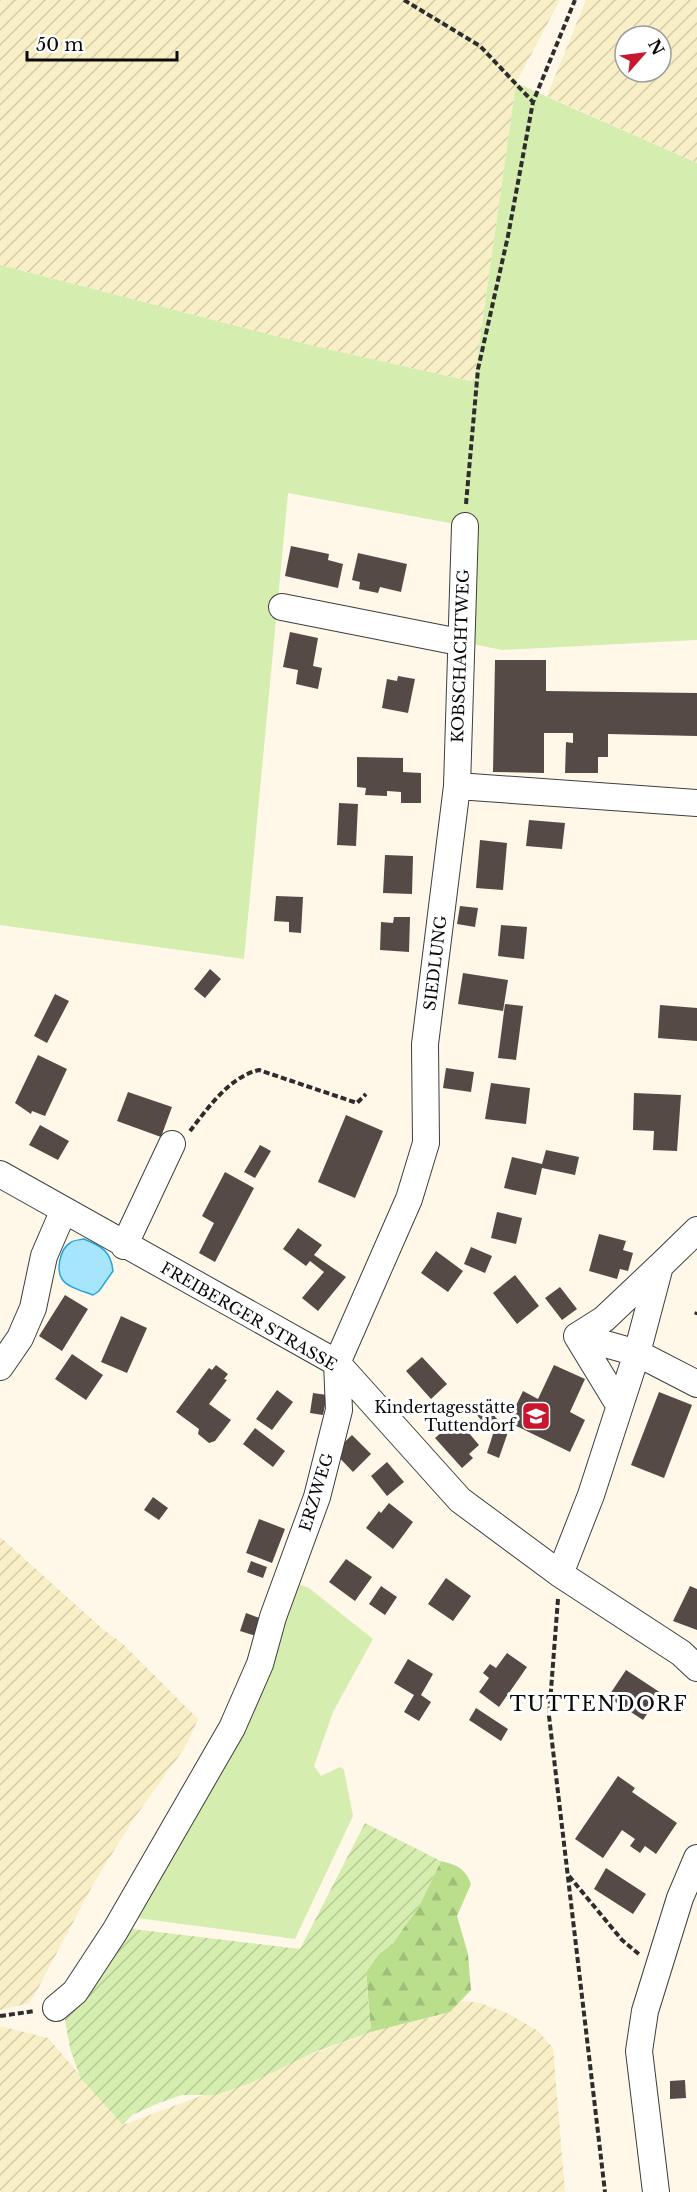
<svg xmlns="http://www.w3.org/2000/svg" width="697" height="2192" font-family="'Libre Baskerville',serif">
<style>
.farmland{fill:url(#farmland-furrows);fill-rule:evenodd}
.grass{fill:#d5edaf}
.forest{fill:url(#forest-firs)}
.garden{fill:url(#garden-furrows)}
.water{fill:#a7e5fd;stroke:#27a4db;stroke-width:1.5}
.building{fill:#554a46}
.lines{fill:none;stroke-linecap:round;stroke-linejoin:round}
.minor-casing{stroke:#3e3e3e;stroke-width:28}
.path{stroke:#2d2d2d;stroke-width:4;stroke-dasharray:6 3;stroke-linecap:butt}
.minor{stroke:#fff;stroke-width:26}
.labels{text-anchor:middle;stroke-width:6;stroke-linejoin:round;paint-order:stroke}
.street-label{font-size:16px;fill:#0b0b0b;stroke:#fff}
.poi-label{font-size:16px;fill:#0b0b0b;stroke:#fff;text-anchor:end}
.quarter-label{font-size:20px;letter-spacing:1.5px;fill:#0b0b0b;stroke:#fff}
</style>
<defs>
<pattern id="farmland-furrows" width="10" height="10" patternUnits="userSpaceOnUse" patternTransform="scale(1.5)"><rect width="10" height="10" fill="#f8efc6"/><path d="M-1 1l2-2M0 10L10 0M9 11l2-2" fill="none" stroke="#d3cca9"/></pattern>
<pattern id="forest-firs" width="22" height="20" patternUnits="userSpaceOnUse" patternTransform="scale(1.5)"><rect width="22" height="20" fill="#badf8c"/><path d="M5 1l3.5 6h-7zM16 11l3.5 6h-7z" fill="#9fbe77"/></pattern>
<pattern id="garden-furrows" width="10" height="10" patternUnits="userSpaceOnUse" patternTransform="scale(1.5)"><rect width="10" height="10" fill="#d5edaf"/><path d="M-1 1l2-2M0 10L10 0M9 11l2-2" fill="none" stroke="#b6ca95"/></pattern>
</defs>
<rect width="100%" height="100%" fill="#fff8e9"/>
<path class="farmland" d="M0 0H560L516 83 474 382 318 347 0 265Z
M586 0H697V163L547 96ZM625 36H661V72H625Z
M0 1537 104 1630 123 1644 198 1719 186 1746 135 1817 95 1881 35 1994 29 2003 0 2010Z
M461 2001 481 2003 509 2014 538 2031 553 2048 565 2192H0V2026L48 2038 123 2125 371 2032 450 2012Z"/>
<path class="grass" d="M516 83 697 163V640L502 650 468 643 471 527 288 493 244 959 0 925V265L318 347 474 382Z
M293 1582 309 1588 373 1639 333 1712 314 1766 321 1776 340 1767 344 1770 353 1816 295 1939 137 1918 132 1913Z"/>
<path class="forest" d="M441 1861C457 1865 465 1868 471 1884L457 1916 468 1954 471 1990 450 2012 371 2032 366 1972 379 1954 393 1943 419 1906Z"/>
<path class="garden" d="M365 1823 441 1861 419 1906 393 1943 379 1954 366 1972 371 2032 315 2052 250 2083 216 2095H182L159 2103 132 2115 123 2125 80 2077 70 2048 64 2015 124 1928 300 1949Z"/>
<path class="water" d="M84 1239C101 1246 111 1251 113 1271L99 1291 93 1295C83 1291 68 1288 62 1279 56 1270 60 1249 70 1243 73 1240 79 1240 84 1239Z"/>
<path class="building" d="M291 546 329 554 328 560 343 564 338 588 285 576Z
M358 553 407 564 401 592 380 587 378 593 359 589 360 582 352 580Z
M290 632 318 638 313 666 322 668 318 689 296 684 298 670 283 667Z
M495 660H546V691L697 693V736L608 734V757H598V773H565L566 742 573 743V733H544V773L493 772Z
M398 676 415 679 408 713 382 708 387 679 397 681Z
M357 757 403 758V772L421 773V803H401V792L387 791V796L365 795 366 788 357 787Z
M339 803 358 804 356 846 337 845Z
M529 820 565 823 562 849 526 846Z
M480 840 507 843 503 890 476 888Z
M385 855 413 856 412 894 383 893Z
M276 896 303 897 301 933 289 932V922L274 921Z
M460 906 478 908 475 927 457 924Z
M394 917H410L409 952 380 950 381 922 393 923Z
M501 925 527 927 524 959 498 956Z
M210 969 221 979 205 998 194 989Z
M463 973 508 980 503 1011 458 1004Z
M55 994 69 1001 47 1043 34 1036Z
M505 1004 523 1006 516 1060 498 1058Z
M660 1005 697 1008V1041L658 1038Z
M38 1055 67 1069 45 1116 32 1111 31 1114 15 1103Z
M446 1068 474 1072 471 1092 443 1088Z
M491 1083 530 1088 526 1124 485 1119Z
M128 1092 172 1107 161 1137 117 1121Z
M634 1093 681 1095 677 1151 653 1150 654 1131 633 1130Z
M346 1115 383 1131 355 1198 318 1182Z
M40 1125 69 1141 58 1160 29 1145Z
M260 1145 271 1151 255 1178 244 1172Z
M546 1150 579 1157 575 1175 542 1168 536 1195 504 1188 512 1157 542 1164Z
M225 1172 254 1188 215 1262 199 1253 214 1223 202 1216Z
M497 1212 522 1218 516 1244 491 1238Z
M298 1228 322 1245 314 1255 346 1277 318 1311 302 1298 324 1272 310 1261 306 1266 283 1249Z
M599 1234 626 1241 623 1250 633 1253 628 1271 620 1269 617 1279 589 1271Z
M471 1247 492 1256 485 1273 464 1264Z
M436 1251 463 1271 448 1292 421 1273Z
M515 1275 539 1306 517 1324 493 1293Z
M560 1287 577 1309 562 1320 545 1298Z
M65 1295 88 1309 62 1351 39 1336Z
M121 1316 147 1328 127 1373 101 1362Z
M72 1354 103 1375 86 1400 55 1379Z
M422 1357 447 1384 431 1399 406 1371Z
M216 1365 228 1374 224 1379 227 1380 209 1404 231 1420 215 1441 209 1443 198 1434 199 1429 176 1412 209 1368 212 1370Z
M554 1365 585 1379 570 1412 585 1420 570 1452 508 1422 523 1391 538 1399Z
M277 1390 293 1402 272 1430 256 1419Z
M659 1392 692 1405 664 1478 631 1465Z
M313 1393 327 1395 323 1415 310 1413Z
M481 1400 508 1432 499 1458 487 1453 493 1434 471 1408Z
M457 1419 479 1445 469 1454 473 1458 462 1468 435 1438Z
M255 1428 285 1451 273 1467 243 1444Z
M352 1435 371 1454 353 1472 334 1452Z
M387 1462 404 1482 387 1496 371 1476Z
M153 1497 168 1508 159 1520 144 1510Z
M389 1503 413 1522 393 1549 366 1528 379 1511 381 1513Z
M259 1519 285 1529 272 1563 246 1553Z
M346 1559 372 1577 355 1601 329 1582Z
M251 1561 267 1567 263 1578 247 1572Z
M446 1578 471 1596 453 1621 428 1604Z
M381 1586 397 1597 385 1615 369 1604Z
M690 1586 697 1589V1630L673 1621Z
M246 1613 262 1619 256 1636 240 1631Z
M507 1653 527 1667 499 1707 479 1692 489 1678 483 1673 490 1664 496 1668Z
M408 1659 433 1674 421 1695 431 1702 419 1721 404 1712 414 1695 394 1683Z
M626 1670 661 1693 643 1720 608 1697Z
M476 1708 508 1729 501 1741 469 1720Z
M618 1776 635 1788 632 1792 677 1823 656 1854 645 1846 640 1853 630 1846 635 1839 622 1830 603 1858 575 1839Z
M606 1868 646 1894 633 1914 594 1889Z
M685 2080 686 2098 670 2099V2081Z"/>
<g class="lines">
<g class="minor-casing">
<path id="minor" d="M282 607 459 642
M457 786 697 803
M0 1174 337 1363 460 1500 560 1574 681 1653 697 1668
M124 1246 172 1144
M577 1336 604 1319 660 1266
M0 1367 20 1338 33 1308 44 1256 63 1212
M619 1405 577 1336 637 1353 697 1384
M560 1574 591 1495 637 1353 660 1266 697 1230
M56 2008 75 1992 115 1931 232 1728 260 1664 273 1617 317 1497 339 1410 337 1363 409 1199 426 1143 425 1044 457 786 465 526
M656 2192 639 2051 645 2011 680 1898 697 1858"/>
</g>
<path class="path" d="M404 0 480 46 533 102
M466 504 478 369 508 236 533 102 575 0
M190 1131C208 1108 229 1077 259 1070L357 1103 366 1094
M696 1315 697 1312
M558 1599 549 1716 605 2192
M569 1876 622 1940 640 1955
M0 2016 35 2011"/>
<use href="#minor" class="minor"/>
</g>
<defs>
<g id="school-square" transform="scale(1.5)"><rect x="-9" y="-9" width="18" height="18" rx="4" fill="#c8162f" stroke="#fff"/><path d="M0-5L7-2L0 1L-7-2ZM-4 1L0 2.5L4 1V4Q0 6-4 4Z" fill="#fff"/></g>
</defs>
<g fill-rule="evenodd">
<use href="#school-square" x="536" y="1416"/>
</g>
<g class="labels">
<g class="street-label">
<text transform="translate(460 656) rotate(-88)" y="6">KOBSCHACHTWEG</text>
<text transform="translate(435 963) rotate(-83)" y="6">SIEDLUNG</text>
<text transform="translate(249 1316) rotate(30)" y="6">FREIBERGER STRASSE</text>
<text transform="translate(316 1492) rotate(-73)" y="6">ERZWEG</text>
</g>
<g class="poi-label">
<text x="515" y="1413">Kindertagesstätte<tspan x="515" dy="18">Tuttendorf</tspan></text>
</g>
<g class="quarter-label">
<text x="599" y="1711">TUTTENDORF</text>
</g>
</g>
<g transform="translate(643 54) rotate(62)"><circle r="28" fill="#ffffff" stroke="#9d9d9d" stroke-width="1.5"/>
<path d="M0-4.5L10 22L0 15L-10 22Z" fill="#c8162f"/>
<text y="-9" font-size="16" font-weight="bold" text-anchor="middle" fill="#0b0b0b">N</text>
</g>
<path d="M27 51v9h150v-9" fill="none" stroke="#0b0b0b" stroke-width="3"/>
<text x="36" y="51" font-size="18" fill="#0b0b0b" stroke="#ffffff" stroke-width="4.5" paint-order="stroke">50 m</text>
</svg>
